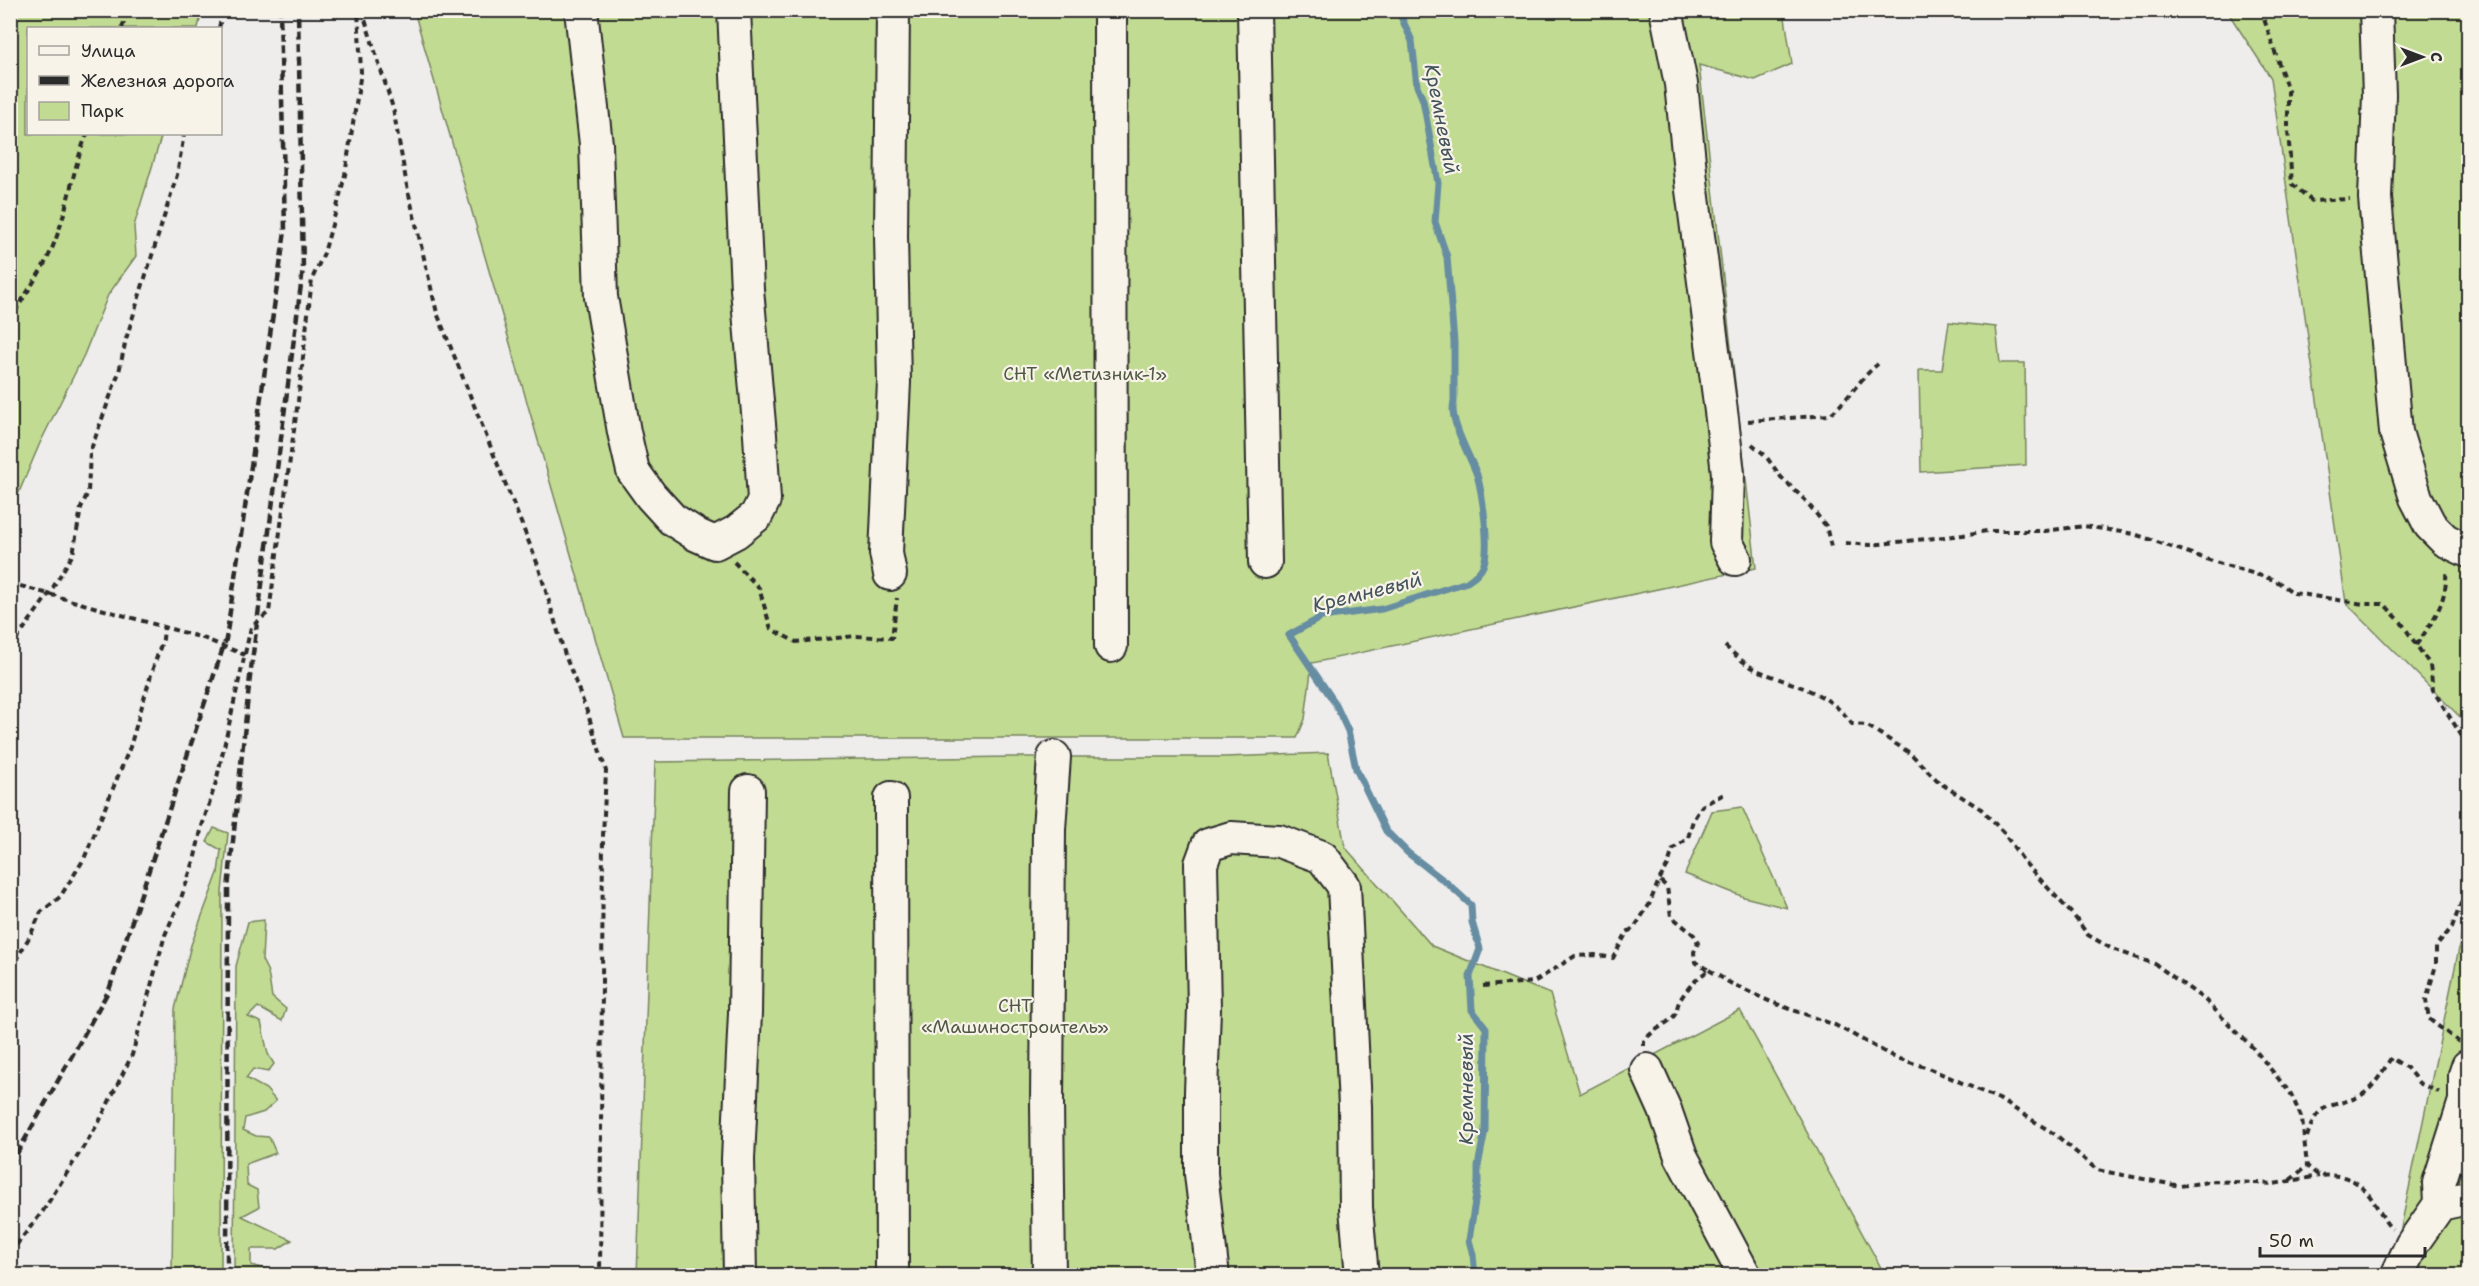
<svg xmlns="http://www.w3.org/2000/svg" width="2479" height="1286" font-family="'Shantell Sans',sans-serif">
<style>
.green{fill:#c1db92;stroke:#76835e;stroke-width:1.5}
.lines{fill:none;stroke-linecap:round;stroke-linejoin:round}
.stream{stroke:#668da1;stroke-width:7}
.minor-casing{stroke:#2b2b2b;stroke-width:36}
.path{stroke:#2b2b2b;stroke-width:4;stroke-dasharray:6 4.5;stroke-linecap:butt}
.minor{stroke:#f7f3e8;stroke-width:32}
.rail{stroke:#2b2b2b;stroke-width:4.5;stroke-dasharray:9 4.5;stroke-linecap:butt}
.labels{text-anchor:middle;stroke-width:4.5;stroke-linejoin:round;paint-order:stroke}
.park-label{font-size:18px;fill:#505745;stroke:#f7f3e8}
.water-label{font-size:20px;font-style:italic;fill:#44545c;stroke:#f7f3e8}
</style>
<rect width="100%" height="100%" fill="#eeedec"/>
<filter id="ink" filterUnits="userSpaceOnUse"><feTurbulence type="fractalNoise" baseFrequency=".0167" numOctaves="2"/><feDisplacementMap in="SourceGraphic" scale="12" xChannelSelector="R" yChannelSelector="G"/><feConvolveMatrix kernelMatrix="1 2 1 2 8 2 1 2 1" color-interpolation-filters="sRGB"/></filter>
<g filter="url(#ink)">
<path class="green" d="M11 10 202 11 198 28H28V134H162L134 226 136 256 108 295 84 355 40 443 11 511Z
M414 11H1784L1792 64 1755 80 1699 65 1756 568 1312 663 1305 719 1297 738H624Z
M2227 11H2468V725L2346 603 2271 78Z
M1949 322 1996 327 2000 363H2025L2026 465 1921 472 1919 370H1942Z
M1328 753 1345 847 1432 946 1550 994 1580 1094 1740 1010 1885 1275 637 1276 655 762 1013 757H1225Z
M1742 807 1787 908 1744 897 1685 874 1712 811Z
M214 828 228 833 222 892 221 1275H172L175 1009 191 945 218 873 221 850 207 842Z
M2468 905V1275H2391Z
M264 920 262 960 268 972 272 997 286 1009 282 1021 258 1007 248 1017 261 1022 268 1054 274 1064 268 1072 253 1069 246 1078 266 1089 276 1101 264 1112 245 1118 243 1130 256 1136 269 1137 276 1153 246 1164 247 1185 257 1190 259 1207 242 1216 292 1240 278 1249H251V1265L268 1270 274 1275H234L236 966 248 922Z"/>
<g class="lines">
<path class="stream" d="M1398 10 1412 41 1417 86 1423 100 1438 183 1435 222 1447 257 1454 342V402C1448 419 1471 458 1477 475 1482 492 1491 550 1483 566 1480 573 1473 578 1467 582L1382 609 1322 617 1289 635 1335 703 1348 731 1356 769 1386 831 1408 853 1447 883 1471 905 1472 922 1480 949 1470 976 1472 1010 1486 1028 1485 1130 1478 1166V1182L1469 1240 1473 1255 1475 1276"/>
<g class="minor-casing">
<path id="minor" d="M581 10 596 144 601 297 624 432 633 471 651 496 672 519 697 535 715 543 736 532 756 516 764 500 760 435 747 289 734 10
M1110 10 1111 646
M1254 10 1265 562
M1666 10 1681 84 1692 190 1722 419 1728 474 1726 542 1735 559
M2376 10 2379 95 2375 198 2396 432 2416 498 2430 525 2445 540 2468 551
M890 574 886 553 894 382 891 236 893 10
M891 798 892 1276
M1647 1070 1665 1110 1681 1156 1745 1276
M2440 1204 2439 1183 2465 1101V1075L2468 1066
M740 1276 738 1159 745 1013 748 791
M1049 1276 1047 1103 1049 829 1054 757
M1213 1276 1201 1174V1092L1204 1009 1201 864 1208 845 1231 838 1279 841 1322 857 1344 886 1355 1106 1356 1208 1362 1276
M2397 1276 2412 1244 2440 1204 2468 1198"/>
</g>
<path class="path" d="M362 10 393 108 407 186 437 313 538 565 565 655 588 714 606 771 603 836 600 1276
M2261 10 2288 91V130L2292 184 2312 201 2350 199
M122 28 128 10
M219 28 223 10
M10 321C22 298 40 275 50 253 68 214 71 172 87 134
M1748 421 1829 415C1848 401 1858 380 1878 364
M1752 444 1765 455 1781 477 1805 500 1826 526 1832 551
M1845 543 1870 545 1963 535 1987 531H2045L2084 526 2134 534 2215 562 2275 580 2294 593 2364 604H2384L2401 622 2430 665 2433 690 2468 746
M734 562 759 588 771 629 796 642 856 636 892 638 897 598
M10 583 164 627
M2416 645C2433 622 2448 600 2446 570
M1725 646C1735 655 1747 666 1759 671 1794 686 1829 691 1852 724L1866 725 1910 753 1940 783 1981 809 2003 832 2025 863 2074 916 2088 935 2112 949 2155 964 2205 1000 2255 1050 2291 1094 2302 1119 2307 1166 2319 1176C2350 1173 2363 1183 2378 1209 2383 1216 2385 1223 2392 1229
M10 648 49 594 73 554 81 508 88 492 90 452 119 372 126 339 177 175 184 134
M10 970 30 936 41 912 60 897 84 859 130 747 153 668 163 639 164 627 203 638 245 655
M1709 970 1732 984 1771 1002 1835 1025 1894 1057 1928 1068 1999 1099 2056 1135 2097 1170 2180 1186 2215 1181 2273 1184 2319 1176
M1483 986 1534 982 1575 956 1595 955 1613 958 1627 932 1634 928 1649 905 1659 880 1668 865 1673 849 1688 838 1693 820 1702 806 1724 794
M2459 1042 2429 1019 2426 1000 2436 965V947L2452 927 2468 885
M1644 1046V1041C1652 1030 1665 1026 1674 1016 1677 1012 1677 1006 1679 1002 1686 989 1697 978 1709 970L1695 962 1694 952 1698 943 1694 935 1671 916 1667 887 1659 880
M2307 1137C2318 1100 2329 1109 2358 1097 2372 1091 2383 1071 2391 1058L2407 1068 2419 1083 2439 1092
M2290 1180 2307 1166
M10 1253 43 1211 99 1122 132 1055 165 935 180 901 194 861 202 826 216 782 251 627 269 612 298 401 312 279 324 253 337 207 345 175 354 117 361 72 358 10"/>
<use href="#minor" class="minor"/>
<path class="rail" d="M10 1166 109 990 226 639 285 231 280 10
M227 1276 228 889 250 677 303 269 298 10"/>
</g>
</g>
<g class="labels">
<g class="park-label">
<text x="1085" y="380">СНТ «Метизник-1»</text>
<text x="1015" y="1012">СНТ<tspan x="1015" dy="21">«Машиностроитель»</tspan></text>
</g>
<g class="water-label">
<text transform="translate(1442 119) rotate(79)" y="7">Кремневый</text>
<text transform="translate(1367 592) rotate(-14)" y="7">Кремневый</text>
<text transform="translate(1466 1089) rotate(-90)" y="7">Кремневый</text>
</g>
</g>
<rect width="2479" height="1286" fill="none" stroke="#f7f3e8" stroke-width="36"/>
<rect x="18" y="18" width="2443" height="1250" fill="none" stroke="#2b2b2b" stroke-width="2" filter="url(#ink)"/>
<rect x="27" y="27" width="195" height="108" fill="#f7f3e8" stroke="#a5a39c" stroke-width="1.5"/>
<rect x="39" y="46" width="30" height="9" fill="#f7f3e8" stroke="#a5a39c" stroke-width="1.5"/>
<text x="81" y="57" font-size="18" fill="#2b2b2b">Улица</text>
<rect x="39" y="76" width="30" height="9" fill="#2b2b2b" stroke="#a5a39c" stroke-width="1.5"/>
<text x="81" y="87" font-size="18" fill="#2b2b2b">Железная дорога</text>
<rect x="39" y="102" width="30" height="18" fill="#c1db92" stroke="#a5a39c" stroke-width="1.5"/>
<text x="81" y="117" font-size="18" fill="#2b2b2b">Парк</text>
<g transform="translate(2422 57) rotate(90)" stroke="#f7f3e8" stroke-width="4.5" paint-order="stroke">
<path d="M0-4.5L10 22L0 15L-10 22Z" fill="#2b2b2b"/>
<text y="-9" font-size="16" font-weight="bold" text-anchor="middle" fill="#2b2b2b">С</text>
</g>
<path d="M2260 1247v9h165v-9" fill="none" stroke="#2b2b2b" stroke-width="3"/>
<text x="2269" y="1247" font-size="18" fill="#2b2b2b" stroke="#f7f3e8" stroke-width="4.5" paint-order="stroke">50 m</text>
</svg>
